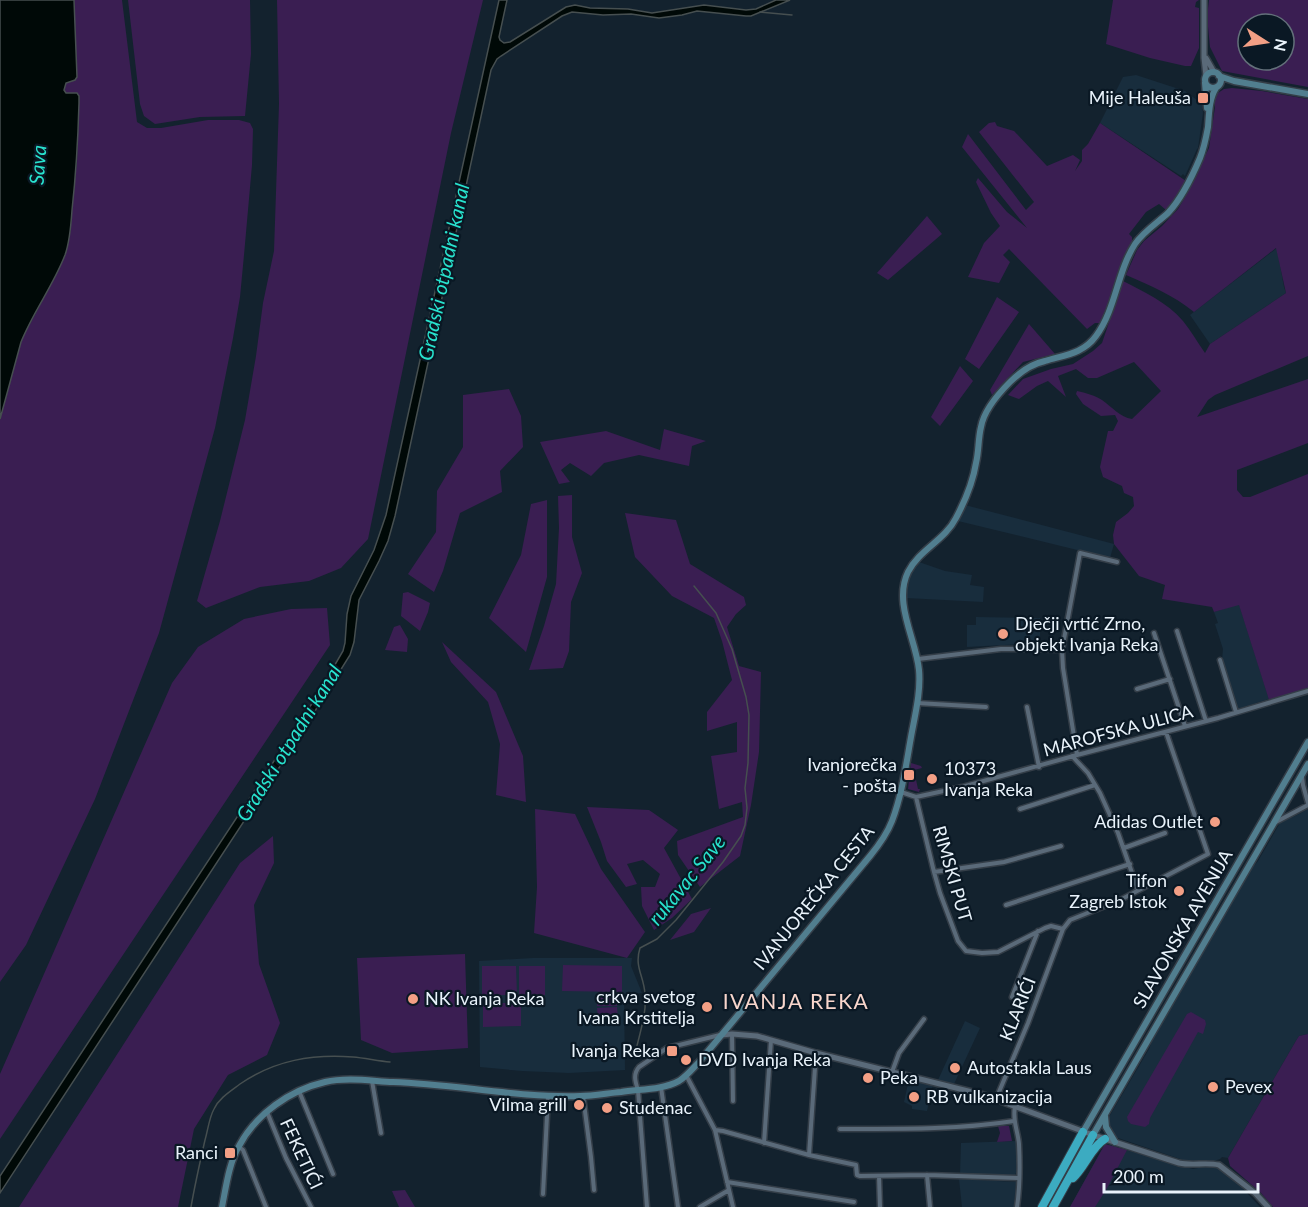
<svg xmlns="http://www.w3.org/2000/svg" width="1308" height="1207" font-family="Lato,sans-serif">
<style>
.built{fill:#182d3d}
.green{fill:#3a1e52;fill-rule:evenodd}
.water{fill:#000907;stroke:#464f50;stroke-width:1.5}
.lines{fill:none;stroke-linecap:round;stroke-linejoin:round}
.stream{stroke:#464f50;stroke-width:1.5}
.minor-casing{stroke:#343e48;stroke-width:7}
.tertiary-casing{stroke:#343e48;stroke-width:8}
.secondary-casing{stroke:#343e48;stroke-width:9}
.motorway-casing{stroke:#343e48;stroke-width:10}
.minor{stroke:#5a6a79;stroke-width:4}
.tertiary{stroke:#5a6a79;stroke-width:5}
.secondary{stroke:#517e8f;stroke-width:6}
.motorway{stroke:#3cabc1;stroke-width:8}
.poi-dot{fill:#f39f85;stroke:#0a1824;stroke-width:2}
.labels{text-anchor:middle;stroke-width:4.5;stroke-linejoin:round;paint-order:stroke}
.poi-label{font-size:18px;fill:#e9f3fb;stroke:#0a1824;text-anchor:start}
.street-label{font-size:18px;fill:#e9f3fb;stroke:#0a1824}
.water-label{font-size:20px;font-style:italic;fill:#28e3ce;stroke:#0a1824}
.quarter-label{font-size:21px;letter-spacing:1.5px;fill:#f8d6cc;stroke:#0a1824}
</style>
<rect width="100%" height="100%" fill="#13222e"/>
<path class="built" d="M1136 75 1185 91 1202 104 1203 113 1198 148 1197 149 1185 176 1183 174 1181 176 1100 123 1123 77Z
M1277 248 1284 287 1286 293 1210 344 1190 315Z
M965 505 1114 544 1110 558 958 521Z
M919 562 945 571 972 575 970 585 984 587 983 602 906 598 907 585 911 572Z
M1239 604 1269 699 1238 709 1222 660 1223 649 1215 624 1218 623 1214 612Z
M976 617 1040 618V643L967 647V625H976Z
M1308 809V1034L1299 1036 1297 1039 1228 1158 1222 1157 1220 1159 1214 1161 1189 1162 1115 1137 1110 1131 1108 1122 1109 1117 1149 1049 1156 1031 1251 869 1258 861 1281 821 1295 816Z
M533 958H632L631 966 642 993 624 995 625 1070 569 1073 522 1071 480 1067 479 961Z
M965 1021 980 1028 954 1084 938 1080Z
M909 1079 933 1084 927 1111 912 1109V1106L904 1102Z
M1016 1141V1173L1014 1177 960 1175 961 1143Z
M1105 1144 1193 1169 1213 1165 1222 1166 1260 1207H1070Z
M959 1179 1016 1182 1014 1207H962Z"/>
<path class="green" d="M74 0H122L137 122 147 128H161L208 120H239L250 123 253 129 252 165 244 255 240 297 233 338 215 428 159 633 95 799 26 945 0 982V419L21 342 26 331 35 315 65 256 77 163 79 96 73 93H66L64 90 66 83 75 80 77 72 75 56Z
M128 0H250L251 54 245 116 200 117 155 124 144 116 140 104Z
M277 0H483L451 133 368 539 341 568 309 581 260 587 206 608 197 601 220 521 245 420 256 356 263 303 274 251 279 104Z
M1113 0H1199L1196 2 1195 7 1199 8V48L1191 66H1185L1150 58 1106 44Z
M1209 0H1308V87L1222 71 1210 47 1207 17ZM1248 24H1284V60H1248Z
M1232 88 1262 91 1308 99V356L1215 395 1208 400 1197 417 1308 379V443L1237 470V490L1243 497H1250L1308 474V688L1269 700 1239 605 1214 612 1212 607 1162 599 1165 585 1139 576 1114 544 1113 535 1116 522 1128 513 1134 506 1133 497 1124 493 1122 486 1103 477 1100 467 1108 431H1113L1118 421 1115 415 1101 416 1083 404 1076 394 1077 391C1086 393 1094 395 1102 400 1112 407 1120 417 1132 419L1161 391 1134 362 1097 378H1088L1076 369 1058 376 1066 397 1048 381 1037 386 1019 399 1008 395 1023 379 1051 369 1073 364 1093 351 1102 343 1123 281C1144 292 1167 302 1183 321 1191 331 1198 343 1205 353L1210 344 1286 293 1276 248 1194 312C1173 295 1151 286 1126 275L1137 250 1144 241 1162 226 1178 209 1184 199 1209 148 1215 107 1214 100 1218 93 1224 89Z
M995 122 997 126 1014 131 1047 166 1073 155 1080 160 1075 171 1082 161V150L1088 144 1100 123 1186 181 1174 201 1166 210 1159 204 1146 212 1129 234 1132 237V244L1100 323H1095L1087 329 1009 249 1003 255 1010 262 999 283 968 277 984 243 1000 226 991 213 976 182 978 178 1007 212 1027 228 962 147 968 134 1026 210 1034 202 979 132 989 123Z
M927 216 942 234 888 280 877 273Z
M997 297 1019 312 979 369 965 359Z
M1029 324 1055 354 1023 362 992 395 990 390Z
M960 366 973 381 940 426 931 417Z
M509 389 521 416 523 447 500 471 502 492 460 513 443 571 434 592 408 574 436 532 437 491 463 447V395Z
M664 429 706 441 692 446 689 466 639 455 604 463 591 476 570 463 561 470 570 482 559 484 540 442 606 431 660 450Z
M572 495V537L582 573 571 602 569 651 563 668 529 670 544 626 556 584 559 528 558 496Z
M547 500V577L526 652 489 618 521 555 531 504Z
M625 513 676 520 690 564 744 597 746 605 736 614 727 627 739 666 761 672 759 752 751 805 740 856 700 887 678 855 677 841 743 817 742 802 719 809 711 756 737 752V722L707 731V712L732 680 722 641 714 618 672 596 635 557Z
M408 592 430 603 428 612 420 631 401 616 403 593Z
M327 608 330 645 0 1139V1074L172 683 198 647 244 619 291 609Z
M400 625 408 639 407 652 385 650 394 627Z
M442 642 496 692 523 756 526 802 496 795 500 744 488 702 451 662Z
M911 763 921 766 922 768 914 770 918 789H920L919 792 908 789Z
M587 807 649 810 678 830 664 848 692 899 672 918 654 930 642 906 641 887H655L660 874 643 860 627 864 637 884 626 887 607 861 601 842Z
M535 809 575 814 601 869 645 932 627 958 534 933 537 887Z
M273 836 274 863 254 905 259 964 280 1023 267 1055 228 1075 194 1129 178 1207H19L240 863Z
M711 908 694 932 670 940 691 914Z
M465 954 468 1048 392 1053 361 1040 357 958Z
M563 965 622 966V992L562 991Z
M482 966H516L517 995H482Z
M519 966H545V995H519Z
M617 995V1006H597V996Z
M483 1003H521V1026L483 1027Z
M617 1007 618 1019H598L597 1008Z
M1191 1012 1205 1020 1206 1024 1203 1034 1198 1032 1150 1118 1149 1124 1145 1127 1131 1124 1128 1121 1127 1117 1187 1014Z
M1308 1034V1207H1273L1261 1193 1230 1166 1228 1158 1297 1039 1299 1036Z
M998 1126H1009L1012 1141 997 1142 1000 1133Z
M1105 1144 1127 1150 1106 1190 1095 1207H1070Z
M405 1190 415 1207H399L392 1191Z"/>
<path class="water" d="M0 0H74L77 77 75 80 66 83 64 90 66 93H77L79 96V103C78 139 76 174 72 210 71 225 70 241 65 255 53 286 33 312 21 342L0 419Z
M499 0H507L499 37 500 40 504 43 510 42 566 7 575 5 590 8 628 9 652 13 704 5 746 10 756 9 776 0H790L751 16H746L697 11 682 15 659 18 631 14 603 15 572 12 562 16 501 56 497 59 491 70 395 516 388 541 379 561 359 600 354 642 350 655 290 751 0 1193V1176L315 699 343 651 345 643 347 614 351 596 374 550 386 515Z"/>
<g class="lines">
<path class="stream" d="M760 12 792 15
M636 1050C640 1032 647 1012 645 994 644 976 634 967 640 948L657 939 676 920 723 862 741 836 745 825 747 808 745 788 748 763 749 715 746 697 732 649 716 613 694 586
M191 1207C195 1184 200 1162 205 1140 208 1130 209 1118 214 1109 219 1098 231 1091 240 1084 275 1060 312 1054 353 1057 365 1058 378 1061 390 1062"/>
<g class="minor-casing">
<path id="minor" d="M1177 631 1206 721
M1154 633 1185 726
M918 659 1001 649H1026L1062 650
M1220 660 1236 712
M1137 689 1170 679
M917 703 986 707
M1027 707 1039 767
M1077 755 1063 668 1062 650 1080 553 1117 562
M1072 756 1088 773 1100 793 1118 833 1138 890
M1302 777 1303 785 1308 803
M901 792 916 797 962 787 1077 755 1218 718 1308 691
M916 797 934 872 940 893 958 941 966 951 982 953 998 952 1045 928 1051 926 1063 929 1070 920 1120 900 1208 854 1166 732
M1020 809 1095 785
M1274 823 1308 805
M1124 848 1165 833
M934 872 1004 862 1061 846
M1006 905 1130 864
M1012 997 1038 931
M732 1034 733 1101
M892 1072 899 1053 924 1019
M686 1075 715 1130 733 1207
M372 1081 381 1133
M661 1087 678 1207
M299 1091 333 1174
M583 1096 591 1157 594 1190
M996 1099 1028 1023 1063 929
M1015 1107C1012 1120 1018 1131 1019 1144 1020 1164 1020 1187 1017 1207
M267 1112 286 1158 311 1207
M840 1129C898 1129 956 1130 1014 1121
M715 1130 723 1131 809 1155 856 1165 857 1175 860 1176 927 1175 1019 1178
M764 1143 771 1040
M239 1147 243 1150 266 1207
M809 1155 816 1053
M927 1175 930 1207
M879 1176 880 1207
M727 1182 854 1202
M543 1194 548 1096
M647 1207 638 1090C635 1081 633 1074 639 1067L667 1048 720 1035
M700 1207 729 1190"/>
</g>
<g class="tertiary-casing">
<path id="tertiary" d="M1204 0V58L1206 76
M1206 58 1214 72
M721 1035 732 1034 757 1036 816 1053 984 1095 1093 1135 1179 1163C1193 1166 1206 1162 1219 1165L1255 1193 1268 1207"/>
</g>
<g class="secondary-casing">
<path id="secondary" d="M1205 80a8 8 0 1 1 16 0a8 8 0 1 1-16 0Z
M1219 76 1234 81 1308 94
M1205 83 1207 108
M1105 1116 1106 1127 1115 1142
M1083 1132 1308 742
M1093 1135 1308 764
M222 1207C226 1187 229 1163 239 1146 256 1114 290 1090 325 1082 347 1077 371 1081 393 1082 456 1084 518 1098 580 1096 594 1096 608 1093 621 1092 640 1089 662 1090 679 1081 687 1076 693 1068 699 1062L870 856C879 845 887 834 892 821 902 795 906 765 911 737 915 715 921 692 919 670 916 639 893 603 908 572 919 550 945 540 956 518 965 501 973 482 976 463 979 451 978 439 981 427 984 410 998 394 1010 382 1020 372 1031 364 1045 361 1064 355 1083 354 1096 336 1116 309 1117 272 1135 244 1143 232 1157 223 1168 213 1182 198 1192 177 1200 158 1204 148 1206 138 1208 127 1209 114 1209 99 1216 88"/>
</g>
<g class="motorway-casing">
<path id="motorway" d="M1073 1178C1085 1167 1092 1146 1105 1139
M1042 1207 1083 1132
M1053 1207 1093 1135"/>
</g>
<use href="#minor" class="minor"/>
<use href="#tertiary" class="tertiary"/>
<use href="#secondary" class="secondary"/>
<use href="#motorway" class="motorway"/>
</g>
<g class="poi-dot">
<rect x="1197" y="92" width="12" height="12" rx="3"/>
<circle cx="1003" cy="634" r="6"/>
<rect x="903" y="769" width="12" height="12" rx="3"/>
<circle cx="932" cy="779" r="6"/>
<circle cx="1215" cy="822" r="6"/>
<circle cx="1179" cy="891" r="6"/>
<circle cx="413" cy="999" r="6"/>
<circle cx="707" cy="1007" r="6"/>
<rect x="666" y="1045" width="12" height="12" rx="3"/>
<circle cx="686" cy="1060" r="6"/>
<circle cx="955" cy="1068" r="6"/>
<circle cx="868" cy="1078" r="6"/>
<circle cx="1213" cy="1087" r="6"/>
<circle cx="914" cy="1097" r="6"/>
<circle cx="579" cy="1105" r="6"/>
<circle cx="607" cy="1108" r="6"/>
<rect x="224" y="1147" width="12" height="12" rx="3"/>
</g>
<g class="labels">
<g class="poi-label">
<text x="1191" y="104" text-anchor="end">Mije Haleuša</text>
<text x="1015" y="630">Dječji vrtić Zrno,<tspan x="1015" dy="21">objekt Ivanja Reka</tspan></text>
<text x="897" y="771" text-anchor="end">Ivanjorečka<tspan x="897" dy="21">- pošta</tspan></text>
<text x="944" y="775">10373<tspan x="944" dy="21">Ivanja Reka</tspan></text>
<text x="1203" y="828" text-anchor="end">Adidas Outlet</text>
<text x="1167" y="887" text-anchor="end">Tifon<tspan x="1167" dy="21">Zagreb Istok</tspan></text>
<text x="695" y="1003" text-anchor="end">crkva svetog<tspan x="695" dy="21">Ivana Krstitelja</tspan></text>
<text x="425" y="1005">NK Ivanja Reka</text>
<text x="660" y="1057" text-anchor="end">Ivanja Reka</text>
<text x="698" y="1066">DVD Ivanja Reka</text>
<text x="967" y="1074">Autostakla Laus</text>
<text x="880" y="1084">Peka</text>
<text x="1225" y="1093">Pevex</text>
<text x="926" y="1103">RB vulkanizacija</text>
<text x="567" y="1111" text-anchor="end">Vilma grill</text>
<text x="619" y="1114">Studenac</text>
<text x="218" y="1159" text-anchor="end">Ranci</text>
</g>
<g class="street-label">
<text transform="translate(1118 731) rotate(-15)" y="6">MAROFSKA ULICA</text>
<text transform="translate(952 874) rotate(74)" y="6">RIMSKI PUT</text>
<text transform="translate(814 898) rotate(-51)" y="6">IVANJOREČKA CESTA</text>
<text transform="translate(1183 929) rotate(-60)" y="6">SLAVONSKA AVENIJA</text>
<text transform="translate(1018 1009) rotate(-68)" y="6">KLARIĆI</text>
<text transform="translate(301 1154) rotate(65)" y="6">FEKETIĆI</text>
</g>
<g class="water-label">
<text transform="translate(38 165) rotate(-86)" y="7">Sava</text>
<text transform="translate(444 272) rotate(-78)" y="7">Gradski otpadni kanal</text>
<text transform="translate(289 743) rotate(-58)" y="7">Gradski otpadni kanal</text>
<text transform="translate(687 880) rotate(-51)" y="7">rukavac Save</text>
</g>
<g class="quarter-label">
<text x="796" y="1009">IVANJA REKA</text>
</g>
</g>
<g transform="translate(1266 42) rotate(102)"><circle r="28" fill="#0a1824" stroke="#63707a" stroke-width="1.5"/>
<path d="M0-4.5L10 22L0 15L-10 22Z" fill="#f39f85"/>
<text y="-9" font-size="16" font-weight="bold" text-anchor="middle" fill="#e9f3fb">N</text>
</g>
<path d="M1104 1183v9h154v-9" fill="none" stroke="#e9f3fb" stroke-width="3"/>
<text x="1113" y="1183" font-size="18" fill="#e9f3fb" stroke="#0a1824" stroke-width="4.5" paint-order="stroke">200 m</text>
</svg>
